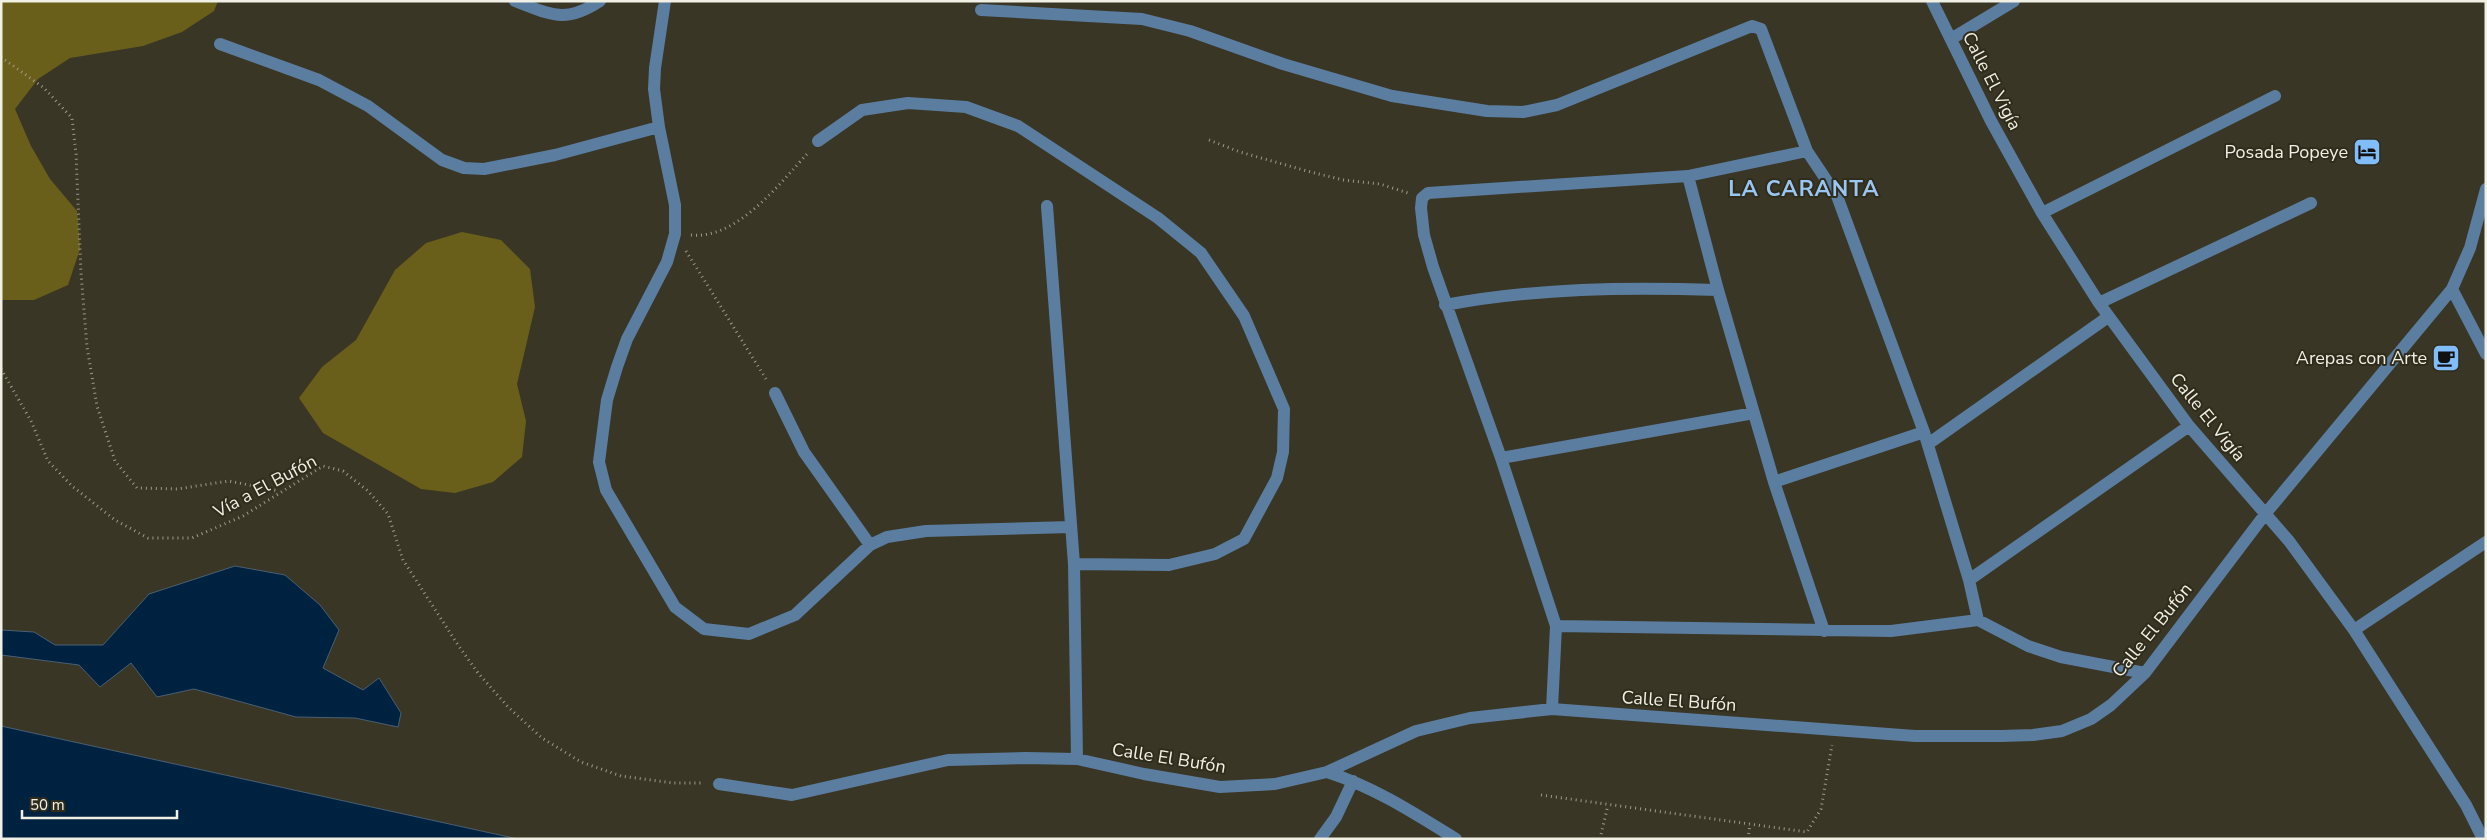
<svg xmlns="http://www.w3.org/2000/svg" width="2487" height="840" font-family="'Nunito Sans',sans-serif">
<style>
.forest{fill:#695f1b}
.water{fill:#002241;stroke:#486072}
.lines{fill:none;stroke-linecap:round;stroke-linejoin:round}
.path{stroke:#9d9b8d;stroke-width:3;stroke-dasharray:1 4;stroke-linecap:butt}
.minor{stroke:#5b7da0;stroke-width:12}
.labels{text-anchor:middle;stroke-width:4;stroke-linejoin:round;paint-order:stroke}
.street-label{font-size:18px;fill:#f1f0e5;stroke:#2f2c1b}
.poi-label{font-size:18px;fill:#f1f0e5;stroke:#2f2c1b;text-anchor:end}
.district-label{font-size:22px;font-weight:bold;letter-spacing:1px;fill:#9ac6f4;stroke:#2f2c1b}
</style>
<rect width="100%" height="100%" fill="#393625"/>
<path class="forest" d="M1 1H218L214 11 182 32 143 46 70 58 38 79 15 109 31 146 50 179 77 211 80 249 68 285 34 300H1Z
M462 232 501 240 530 269 535 307 517 384 526 421 522 457 493 482 455 493 421 489 323 433 299 398 322 367 356 340 395 270 426 243Z"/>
<path class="water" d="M235 566 285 575 320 605 339 630 323 668 363 690 379 678 401 713 398 727 355 718 296 717 194 689 157 697 131 663 100 687 79 665 1 655V630L34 632 55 645H103L149 594Z
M1 726 518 839H1Z"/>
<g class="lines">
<path class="path" d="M1 57 44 88 72 118 76 154 81 273 87 347 97 406 115 461 137 488 177 489 229 481 279 491
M1209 140 1240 152 1307 171 1343 180 1380 184 1408 193
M691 235C737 240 780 183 808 153
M686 251 766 379
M1 369 31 421 48 461 72 486 115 520 148 538H192L243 516 323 466 343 471 368 491 388 514 403 560 458 645 478 673 508 707 542 738 581 762 621 776 673 783H703
M1541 795 1807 832 1821 809 1832 745
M1600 839 1608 805
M1748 839 1750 824"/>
<path class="minor" d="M515 1C552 15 565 24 600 1
M665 1 655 68 654 89 659 127 675 205V234L667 262 627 339 617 367 607 400 599 462 606 490 675 607 704 629 749 634 795 615 870 545 887 537 926 531 1071 527
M1932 1 1991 121 2042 213 2099 303 2189 426 2289 541 2354 630 2466 805 2483 839
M981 10 1142 19 1190 31 1283 64 1392 96 1487 111 1523 112 1557 105 1752 26 1761 29 1807 151 1837 196 1924 432 1969 580 1978 620 2028 646 2061 657 2145 673
M1951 39 2014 1
M220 44 319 80 368 106 442 160 464 168 484 169 555 155 659 127
M818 141 862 110 908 103 966 107 1018 126 1158 218 1201 253 1244 316 1284 409 1283 452 1277 478 1244 539 1215 554 1169 565 1074 564
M1688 176 1718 290 1774 482 1824 631
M1047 206 1074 564 1077 759
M2042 213 2275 96
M2452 289 2486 354
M2099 303 2311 203
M1445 305C1536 288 1626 287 1718 290
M775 393 804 452 870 545
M1928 444 2108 317
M1501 458 1754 413
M1774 482 1924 432
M1969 580 2189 426
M1556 626 1891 631 1978 620
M2354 630 2486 542
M1552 709 1556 626 1501 458 1433 267 1424 235 1421 208 1422 198 1428 193 1688 176 1807 151
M1327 772C1374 787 1414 813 1456 839
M719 784 792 795 948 760 1026 758 1077 759 1144 774 1220 787 1275 784 1327 772 1416 731 1470 718 1552 709 1915 736H2001L2033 735 2062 731 2091 719 2111 705 2145 673 2266 513 2452 289 2470 248 2486 189
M1320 839 1336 817 1353 781"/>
</g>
<defs>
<g id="hotel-square" transform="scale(1.4375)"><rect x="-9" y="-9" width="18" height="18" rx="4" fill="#81bdfa" stroke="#2f2c1b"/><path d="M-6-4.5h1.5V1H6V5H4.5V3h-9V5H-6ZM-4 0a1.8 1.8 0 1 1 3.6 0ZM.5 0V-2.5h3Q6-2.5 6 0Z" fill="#111"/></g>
<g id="cafe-square" transform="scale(1.4375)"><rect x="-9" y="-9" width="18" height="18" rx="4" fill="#81bdfa" stroke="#2f2c1b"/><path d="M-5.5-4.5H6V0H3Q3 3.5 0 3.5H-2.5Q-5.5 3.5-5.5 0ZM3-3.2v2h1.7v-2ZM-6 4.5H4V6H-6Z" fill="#111"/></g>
</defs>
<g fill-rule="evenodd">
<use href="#hotel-square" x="2367" y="152"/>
<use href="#cafe-square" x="2446" y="358"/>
</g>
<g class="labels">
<g class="street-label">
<text transform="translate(1992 81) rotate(63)" y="6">Calle El Vigía</text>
<text transform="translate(2208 417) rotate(51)" y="6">Calle El Vigía</text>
<text transform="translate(265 486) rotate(-28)" y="6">Vía a El Bufón</text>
<text transform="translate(2152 630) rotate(-51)" y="6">Calle El Bufón</text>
<text transform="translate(1679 701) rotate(4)" y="6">Calle El Bufón</text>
<text transform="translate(1169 758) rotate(9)" y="6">Calle El Bufón</text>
</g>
<g class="poi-label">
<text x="2348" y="158">Posada Popeye</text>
<text x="2427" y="364">Arepas con Arte</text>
</g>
<g class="district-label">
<text x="1804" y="196">LA CARANTA</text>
</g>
</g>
<rect width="2487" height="840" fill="none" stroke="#f1f0e5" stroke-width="5"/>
<path d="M22 810v8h155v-8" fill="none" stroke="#f1f0e5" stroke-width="2.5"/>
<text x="30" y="810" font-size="15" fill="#f1f0e5" stroke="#2f2c1b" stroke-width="4" paint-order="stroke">50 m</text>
</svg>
